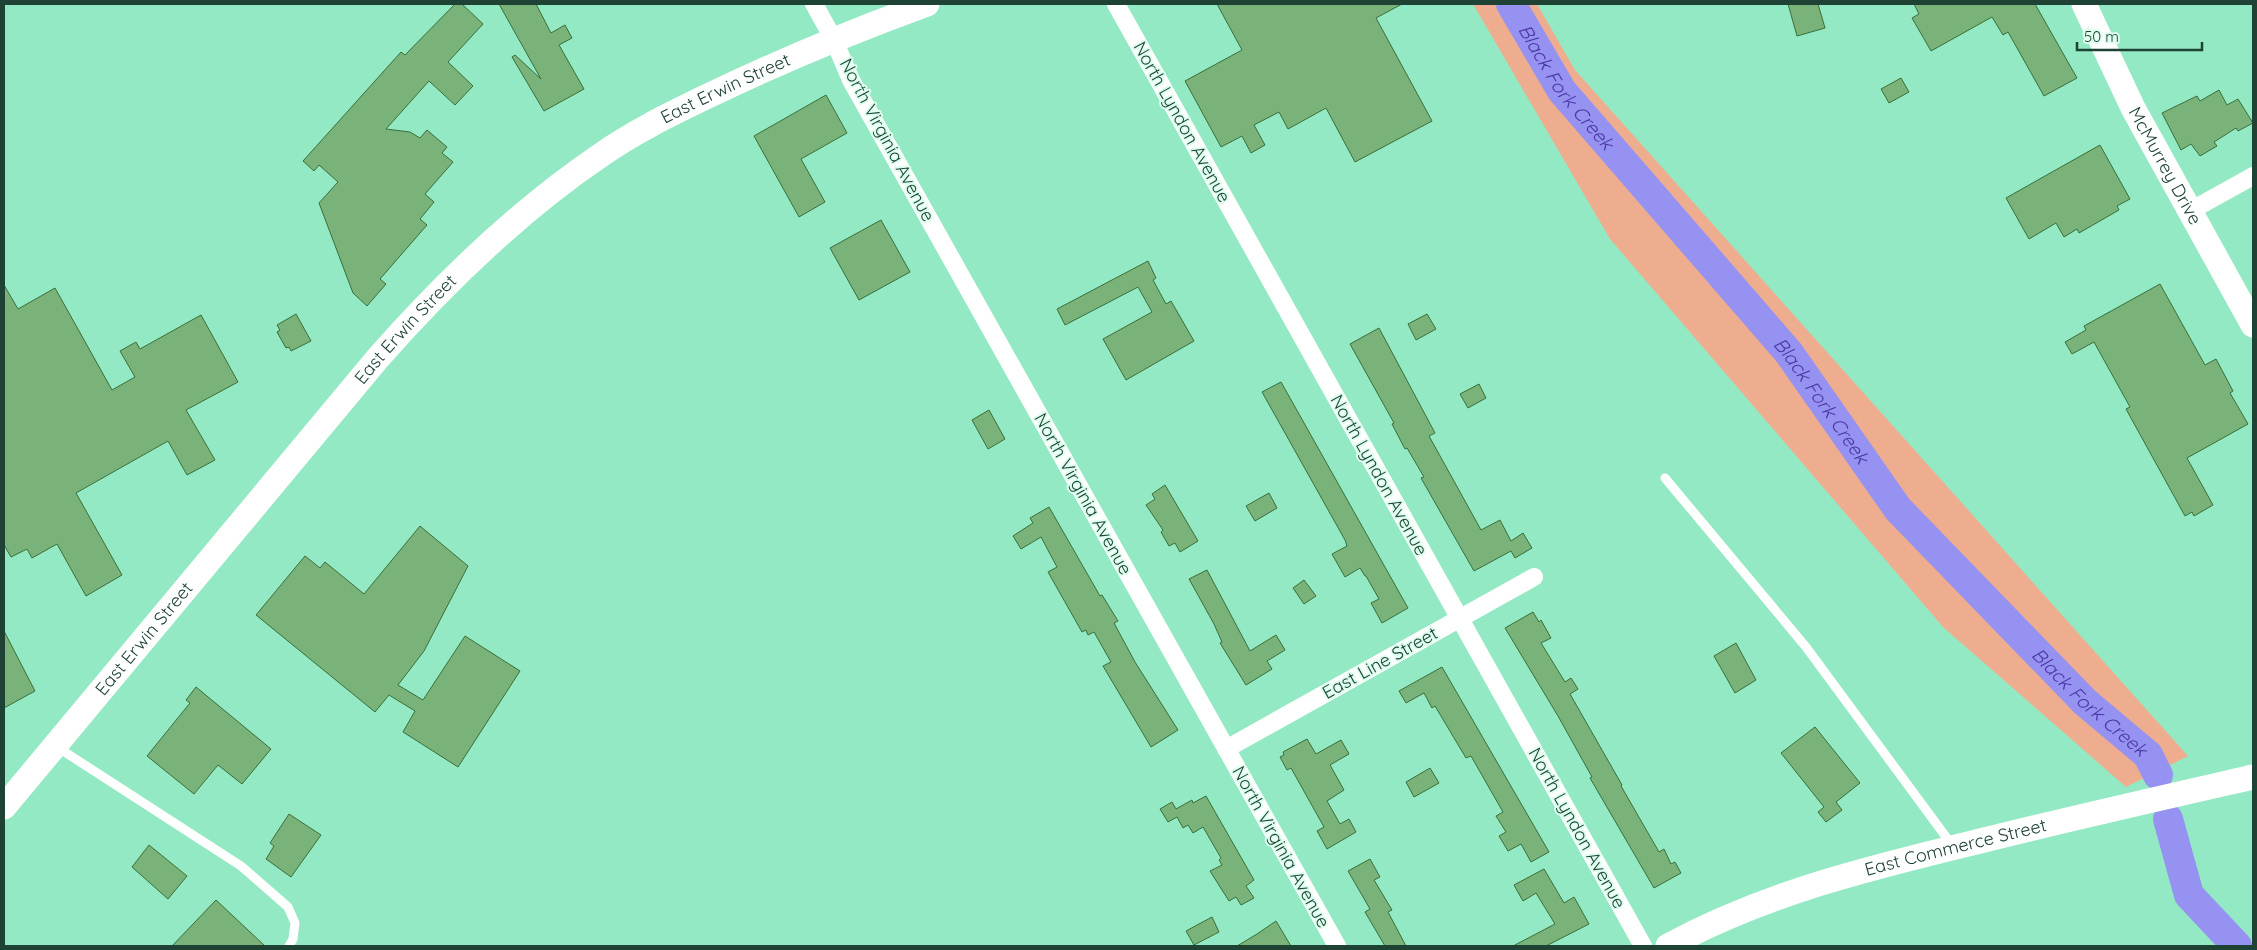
<svg xmlns="http://www.w3.org/2000/svg" width="2257" height="950" font-family="Quicksand,sans-serif">
<style>
.green{fill:#efad90}
.lines{fill:none;stroke-linecap:round;stroke-linejoin:round}
.river{stroke:#9692f1;stroke-width:30}
.building{fill:#7ab37a;stroke:#396f3a}
.lane{stroke:#fff;stroke-width:9}
.street{stroke:#fff;stroke-width:18}
.secondary{stroke:#fff;stroke-width:25}
.labels{text-anchor:middle;stroke-width:4;stroke-linejoin:round;paint-order:stroke}
.street-label{font-size:18px;fill:#1e4233;stroke:#ddfeee}
.water-label{font-size:19px;font-style:italic;fill:#4a38a5;stroke:#ddfeee}
</style>
<rect width="100%" height="100%" fill="#93e9c3"/>
<path class="green" d="M1473 4H1537L1575 70 2188 756 2126 787 1943 627 1610 239Z"/>
<g class="lines">
<g class="river">
<path id="s1" d="M1511 4 1562 91 1789 353 1898 509 2085 702 2148 755 2158 775"/>
<path d="M2168 819 2189 895 2237 946"/>
</g>
</g>
<path class="building" d="M455 4H462L483 24 448 62 473 86 455 105 429 81 386 129 410 132 420 138 427 130 447 147 442 153 453 162 425 194 434 202 420 219 427 225 380 279 386 284 367 306 353 293 319 203 338 182 319 165 314 171 303 161 401 52 405 55Z
M499 4H536L551 33 565 25 572 38 559 45 584 89 544 111 512 57 515 55 541 79Z
M1217 4H1402L1376 18 1432 121 1355 162 1326 108 1288 129 1279 112 1254 125 1265 145 1251 153 1242 136 1221 147 1185 81 1242 50Z
M1788 4H1818L1825 28 1797 36Z
M1914 4H2035L2077 78 2044 96 2008 32 2003 35 1992 17 1931 51 1912 18 1919 14Z
M1901 78 1909 92 1889 103 1881 89Z
M2219 90 2227 105 2238 99 2253 123 2238 131 2236 128 2214 142 2217 146 2200 156 2191 144 2181 150 2162 113 2197 96 2200 101Z
M826 95 847 133 801 159 825 202 799 217 754 136Z
M2100 145 2130 199 2117 206 2119 210 2079 233 2077 229 2064 237 2056 223 2029 239 2006 198Z
M881 220 910 272 859 300 830 248Z
M1148 261 1156 278 1153 280 1166 304 1171 301 1194 341 1126 380 1103 339 1152 312 1138 287 1065 325 1057 309Z
M2160 284 2205 365 2216 359 2233 391 2230 393 2248 424 2187 458 2213 505 2194 516 2192 512 2185 516 2126 409 2130 407 2094 342 2072 354 2065 342 2086 330 2084 326Z
M4 285 18 309 55 288 112 390 135 377 120 351 136 342 140 349 201 315 238 382 186 410 215 460 187 475 168 441 76 493 122 575 86 596 57 544 32 558 27 549 11 557 4 545Z
M296 314 311 341 291 351 289 347 286 348 277 332 280 330 277 325Z
M1427 314 1436 329 1416 340 1408 324Z
M1379 328 1435 433 1429 436 1481 530 1500 520 1511 541 1523 533 1532 548 1515 558 1511 551 1474 571 1421 478 1424 477 1407 448 1405 449 1392 424 1394 423 1350 344Z
M1281 382 1408 608 1382 623 1371 603 1379 599 1366 576H1365L1360 568 1345 577 1332 554 1347 546 1345 540 1262 392Z
M1479 384 1486 398 1468 408 1460 394Z
M989 410 1005 439 988 449 972 420Z
M1165 485 1198 541 1180 552 1175 543 1169 546 1161 532 1163 530 1146 505 1155 499 1152 494Z
M1269 493 1277 508 1255 521 1246 506Z
M1049 507 1100 596 1102 595 1118 621 1114 623 1135 662 1178 730 1151 747 1103 666 1111 662 1094 632 1088 635 1086 630 1082 632 1048 572 1057 567 1041 537 1021 549 1013 536 1033 523 1030 518Z
M420 526 468 566 424 651 398 685 423 700 465 636 520 671 458 767 403 732 415 711 389 695 375 712 256 615 305 556 320 568 325 562 364 594Z
M1207 570 1250 651 1276 635 1285 650 1267 661 1272 669 1246 685 1220 643 1222 642 1214 624 1189 579Z
M1304 580 1316 596 1304 604 1293 588Z
M1533 612 1539 622 1541 620 1551 638 1541 643 1565 682 1571 678 1578 689 1570 694 1622 785 1621 786 1659 852 1664 849 1671 864 1675 862 1681 873 1654 888 1590 778 1592 777 1558 716 1505 628Z
M4 631 35 691 4 708Z
M1736 643 1756 680 1735 693 1714 656Z
M1442 667 1549 852 1531 862 1521 844 1508 851 1499 836 1506 832 1496 816 1503 812 1471 756 1466 758 1435 706 1432 708 1424 693 1406 703 1399 691Z
M196 687 271 749 242 784 218 765 194 794 147 756 190 703 186 700Z
M1815 727 1860 783 1836 802 1842 810 1826 822 1818 812 1824 807 1781 753Z
M1307 739 1316 754 1341 740 1349 754 1330 765 1344 790 1327 801 1340 824 1349 819 1356 832 1327 849 1317 831 1324 827 1291 768 1287 770 1280 757 1284 755 1283 752Z
M1430 768 1439 783 1414 797 1406 782Z
M1206 796 1254 880 1246 886 1254 898 1241 905 1236 897 1229 901 1210 871 1222 865 1219 860 1221 858 1203 827 1193 833 1188 825 1183 828 1177 817 1168 822 1160 809 1172 802 1176 809 1192 800 1193 803Z
M289 814 321 835 291 877 266 859 274 846 270 843Z
M149 845 187 876 168 899 132 867Z
M1370 859 1380 877 1374 880 1392 910 1388 912 1406 946H1385L1365 912 1370 909 1348 871Z
M1544 869 1564 903 1574 897 1589 924 1546 946H1513L1555 924 1536 893 1523 901 1514 885Z
M216 900 265 946H172Z
M1212 917 1219 932 1194 945 1186 931Z
M1276 921 1291 946H1237L1257 934Z"/>
<g class="lines">
<path class="lane" d="M1665 478 1806 647 1952 845
M57 747 241 866 288 907 295 923 293 939 289 946"/>
<path class="street" d="M814 4 834 40 851 80 1337 946
M1116 4 1643 946
M2190 211 2253 176
M1226 749 1534 577"/>
<g class="secondary">
<path id="s2" d="M2084 4 2133 108 2253 325"/>
<path id="s3" d="M4 807 378 358C445 282 517 212 601 155 635 131 673 113 710 95 781 61 853 31 927 4"/>
<path id="s4" d="M1668 946C1766 893 1869 868 1976 842 2068 819 2161 798 2253 777"/>
</g>
</g>
<g class="labels">
<g class="street-label">
<text dy="6" stroke="none"><textPath href="#s3" startOffset="1028">East Erwin Street</textPath></text>
<text transform="translate(1182 122) rotate(61)" y="6">North Lyndon Avenue</text>
<text transform="translate(887 140) rotate(62)" y="6">North Virginia Avenue</text>
<text dy="6" stroke="none"><textPath href="#s2" startOffset="181">McMurrey Drive</textPath></text>
<text dy="6" stroke="none"><textPath href="#s3" startOffset="624">East Erwin Street</textPath></text>
<text transform="translate(1379 475) rotate(61)" y="6">North Lyndon Avenue</text>
<text transform="translate(1083 494) rotate(61)" y="6">North Virginia Avenue</text>
<text dy="6" stroke="none"><textPath href="#s3" startOffset="219">East Erwin Street</textPath></text>
<text transform="translate(1380 663) rotate(-29)" y="6">East Line Street</text>
<text transform="translate(1577 828) rotate(61)" y="6">North Lyndon Avenue</text>
<text transform="translate(1281 847) rotate(61)" y="6">North Virginia Avenue</text>
<text dy="6" stroke="none"><textPath href="#s4" startOffset="305">East Commerce Street</textPath></text>
</g>
<g class="water-label">
<text dy="7" stroke="none"><textPath href="#s1" startOffset="100">Black Fork Creek</textPath></text>
<text dy="7" stroke="none"><textPath href="#s1" startOffset="505">Black Fork Creek</textPath></text>
<text dy="7" stroke="none"><textPath href="#s1" startOffset="910">Black Fork Creek</textPath></text>
</g>
</g>
<rect width="2257" height="950" fill="none" stroke="#1e4233" stroke-width="10"/>
<path d="M2077 42v8h125v-8" fill="none" stroke="#1e4233" stroke-width="2.5"/>
<text x="2084" y="42" font-size="15" fill="#1e4233" stroke="#ddfeee" stroke-width="4" paint-order="stroke">50 m</text>
</svg>
